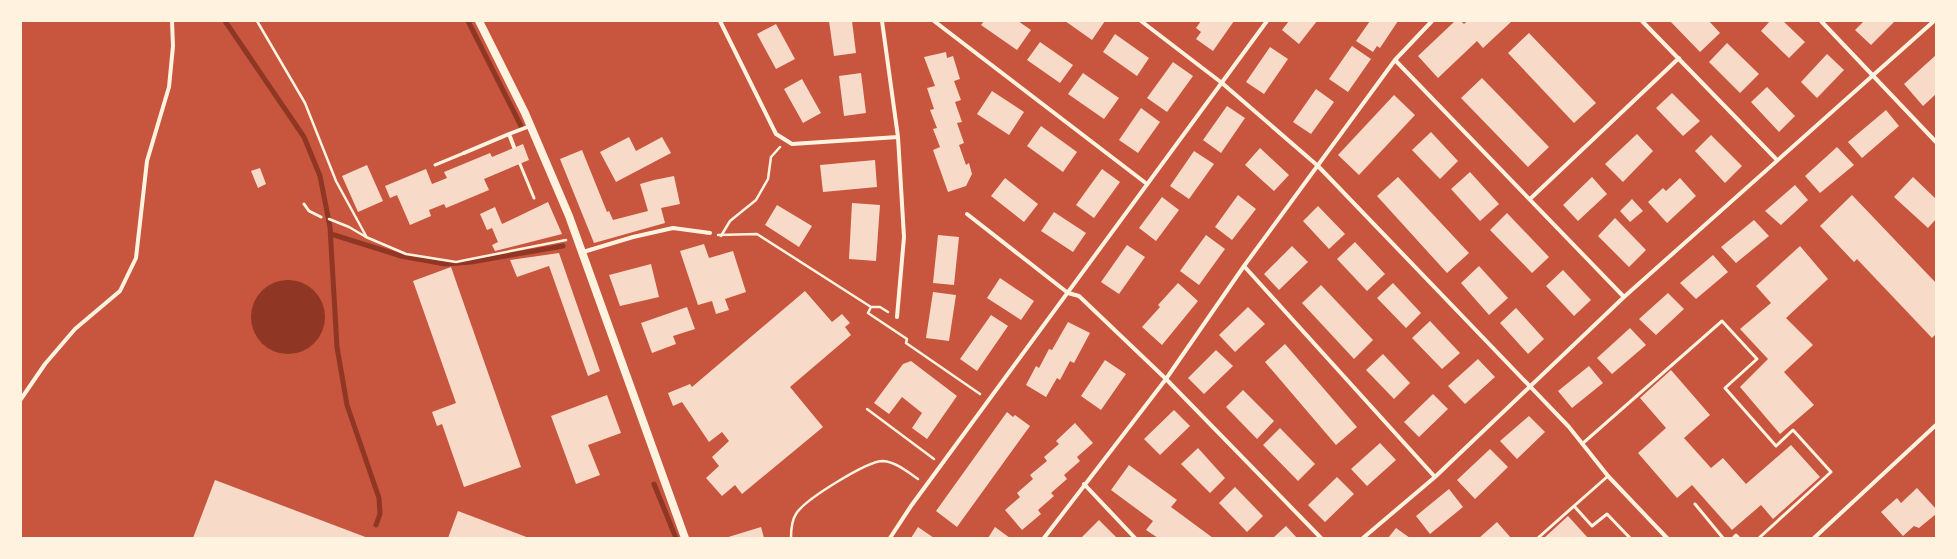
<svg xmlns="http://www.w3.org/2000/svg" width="1957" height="559" font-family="Jost,sans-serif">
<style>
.water{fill:#8f3625}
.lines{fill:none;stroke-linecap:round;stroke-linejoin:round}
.stream{stroke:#8f3625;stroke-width:5}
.building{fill:#f7dbc8}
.path{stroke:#fff3e0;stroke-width:2.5}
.service{stroke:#fff3e0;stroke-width:3}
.minor{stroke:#fff3e0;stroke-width:4}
.secondary{stroke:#fff3e0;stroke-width:8}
</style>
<rect width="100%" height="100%" fill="#c8553d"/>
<path class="water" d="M251 317a37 37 0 1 1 74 0a37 37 0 1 1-74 0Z"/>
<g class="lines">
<path class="stream" d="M225 21 304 137 320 176 330 227 337 347 347 405 379 498 380 514 376 525
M468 21 521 126
M331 234 401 256 445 264 471 262 563 246
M654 484 676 538"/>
</g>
<path class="building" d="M829 21H852L856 53 834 56Z
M984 21H1018L1031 30 1017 50 981 25Z
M1065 21H1105L1092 40Z
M1201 21H1234L1213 51 1196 39 1201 32 1196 28Z
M1289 21H1317L1299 44 1282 30Z
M1370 21H1398L1380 48 1377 46 1373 52 1356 41Z
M1455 21H1461L1464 24 1467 21H1512L1483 48 1477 41 1438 78 1418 56Z
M1670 21H1709L1720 33 1700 52Z
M1770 21H1783L1805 42 1789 58 1761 31Z
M1864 21H1895L1871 45 1855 30Z
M776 24 795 59 776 69 757 34Z
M1529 33 1596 103 1574 123 1508 53Z
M1115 34 1149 58 1137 76 1103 52Z
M1040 42 1073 65 1060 83 1027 60Z
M1727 43 1759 74 1740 93 1709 62Z
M1352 46 1371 59 1348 92 1329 79Z
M1270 47 1288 59 1264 94 1246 82Z
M946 52 947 58 953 56 960 79 954 81 961 100 955 102 962 122 957 123 964 143 959 145 966 165 969 163 972 174 966 186 948 192 933 150 940 147 933 129 937 128 930 110 934 109 927 88 935 86 924 57Z
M1827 54 1844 70 1817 98 1801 82Z
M1936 55V94L1923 106 1904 84Z
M1173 62 1193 76 1167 112 1147 98Z
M861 73 866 113 844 116 839 76Z
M1083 73 1119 98 1104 119 1068 94Z
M1482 78 1549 147 1528 167 1461 98Z
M802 79 821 113 803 123 784 89Z
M1767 87 1795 116 1779 132 1751 102Z
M1316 89 1334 102 1311 134 1293 122Z
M992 91 1024 112 1009 135 977 114Z
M1672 93 1700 121 1683 136 1656 108Z
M1394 95 1415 115 1359 175 1338 155Z
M1227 106 1245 118 1221 153 1203 140Z
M1141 108 1160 122 1138 153 1119 140Z
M1886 110 1899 126 1862 158 1848 142Z
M1041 126 1077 152 1063 172 1027 146Z
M1431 132 1458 161 1440 179 1412 150Z
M1637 134 1653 151 1623 182 1605 164Z
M1711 135 1742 166 1725 183 1695 151Z
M629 137 636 151 662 137 671 153 616 182 600 152Z
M523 144 529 160 484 179 489 190 446 208 444 204 429 210 431 216 410 225 397 195 390 198 385 186 426 169 432 184 447 178 444 172 490 153 492 157Z
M1837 147 1854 165 1820 193 1805 176Z
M1260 148 1289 175 1274 191 1245 165Z
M582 150 607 212 609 211 613 220 648 211 640 184 654 180 674 176 680 204 661 208 665 223 594 243 560 159Z
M1194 151 1214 164 1189 199 1170 186Z
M875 160 877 187 823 192 820 165Z
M367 165 383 201 358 212 342 176Z
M260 168 266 184 258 188 251 171Z
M1102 169 1120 182 1094 218 1076 205Z
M1470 172 1499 204 1480 221 1451 189Z
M1398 177 1469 253 1447 273 1377 196Z
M1592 177 1607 194 1578 221 1563 205Z
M1913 177 1936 199V219L1928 228 1894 197Z
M1005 178 1038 204 1024 222 991 196Z
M1680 178 1696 196 1667 223 1648 202 1663 188 1666 191Z
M1795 185 1808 200 1781 225 1765 211Z
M1238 195 1256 209 1232 240 1215 227Z
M1852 195 1936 283V334L1932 338 1857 259 1854 262 1820 226Z
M1162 197 1179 210 1156 241 1139 228Z
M1632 199 1643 211 1630 222 1620 211Z
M548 202 562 234 495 251 492 245 498 242 492 228 487 230 480 214 495 207 502 224Z
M852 203 880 205 876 261 849 259Z
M777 205 812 226 799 247 765 225Z
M1318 206 1345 234 1329 249 1303 221Z
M1054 212 1086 233 1073 252 1041 231Z
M1507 213 1549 257 1532 273 1490 230Z
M1615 218 1646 250 1629 267 1598 236Z
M1754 220 1769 236 1736 263 1721 247Z
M938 235 959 237 954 285 933 283Z
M1206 235 1225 249 1199 285 1180 271Z
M1355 242 1385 274 1367 291 1337 259Z
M704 244 709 258 733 251 746 292 725 299 729 310 716 314 712 301 698 305 680 251Z
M1127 245 1145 257 1119 294 1101 282Z
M1292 246 1308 262 1279 290 1264 274Z
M1800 246 1828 279 1786 318 1813 345 1784 372 1814 405 1780 434 1740 387 1768 359 1740 329 1771 303 1756 286Z
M559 253 600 371 588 376 549 266 517 277 510 260Z
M1713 255 1728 272 1696 299 1680 283Z
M651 264 659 297 620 306 609 275Z
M1479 266 1508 298 1489 315 1461 283Z
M451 267 521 467 464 487 442 424 437 426 432 412 456 403 413 281Z
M1563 270 1591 300 1574 316 1546 286Z
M1000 278 1034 301 1021 320 987 298Z
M1178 283 1198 301 1162 345 1142 327 1160 307 1158 305Z
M1393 283 1421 313 1406 328 1377 298Z
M1321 285 1373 340 1354 359 1302 303Z
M805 291 832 322 842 314 850 323 845 327 851 335 790 387 823 427 742 494 735 485 722 496 706 478 719 466 712 457 729 441 722 432 709 442 682 402 673 406 668 393 690 384 692 387Z
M933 292 956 295 949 341 926 338Z
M1668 293 1684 309 1656 335 1639 319Z
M687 307 695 329 673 336 676 344 652 353 641 323Z
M1248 307 1265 324 1235 352 1219 335Z
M1516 308 1544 339 1528 354 1500 323Z
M991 315 1008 326 977 371 960 359Z
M1430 321 1460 353 1442 369 1412 338Z
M1068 322 1090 333 1074 363 1070 361 1060 380 1057 378 1046 397 1026 385 1036 366 1039 368 1049 349 1052 350Z
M1630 328 1646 345 1612 374 1597 358Z
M1285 344 1357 427 1336 445 1265 362Z
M1216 350 1233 366 1204 394 1188 378Z
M1383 354 1410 383 1394 399 1366 370Z
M1478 359 1495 377 1465 404 1448 386Z
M1105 360 1126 374 1101 410 1081 396Z
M911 361 957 396 927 439 912 428 922 413 902 397 889 414 874 403 903 364Z
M1589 366 1603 383 1572 408 1558 391Z
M1671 370 1710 415 1684 438 1711 468 1723 458 1746 484 1791 445 1820 477 1773 519 1761 505 1732 530 1692 485 1677 498 1638 453 1666 428 1640 398Z
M1243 390 1274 421 1257 439 1226 407Z
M1433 394 1448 409 1419 437 1404 422Z
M607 395 621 433 588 445 600 475 576 484 551 416Z
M1174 410 1190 426 1160 455 1144 439Z
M1007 412 1013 417 1015 415 1030 426 957 527 936 511Z
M1529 416 1545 432 1517 459 1500 441Z
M1075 423 1093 443 1077 457 1080 461 1064 475 1067 479 1051 493 1054 496 1038 510 1041 514 1022 530 1005 510 1020 497 1017 493 1033 479 1030 475 1047 461 1044 457 1059 444 1056 441Z
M1280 428 1315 464 1298 481 1263 445Z
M1380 443 1396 460 1367 486 1351 469Z
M1198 448 1225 478 1210 493 1181 464Z
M1490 449 1508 467 1475 499 1457 480Z
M1129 465 1177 500 1171 507 1213 538H1158L1146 530 1153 521 1111 490Z
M1337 477 1354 494 1325 522 1308 505Z
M215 480 368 538H193Z
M1235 487 1263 516 1247 532 1219 503Z
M1917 488 1936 509V514L1919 528 1914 526 1903 536 1881 512 1897 498 1901 503Z
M1449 489 1463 507 1430 534 1416 516Z
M458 511 529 538H448Z
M1568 516 1588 538H1544Z
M1099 520 1117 538H1081Z
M1497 522 1511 538H1479Z
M1286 526 1297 538H1273Z
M761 527 764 538H725Z
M918 527 934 538H911Z
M995 527 1010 538H988Z
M1396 528 1410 538H1388Z"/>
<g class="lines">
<path class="path" d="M257 21 305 103 336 181 366 236
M329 219 349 227 366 237 406 254 456 262 566 240
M718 235 757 234 871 307H880L888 312
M721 236 730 221 756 200 768 179 771 157 780 147
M871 307 868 313 907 339 906 343 980 394
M867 409 934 459
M791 538C791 531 792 520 796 514 804 500 867 461 883 461 896 462 908 472 918 479"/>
<path class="service" d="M520 164 534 198
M435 165 464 153
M304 204 309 211 321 217
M1582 444 1722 321 1757 359 1725 388 1776 446 1793 430 1831 472 1759 538
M1608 476 1574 506 1592 526 1607 514 1630 538
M1695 504 1723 538
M1538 538 1574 506
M1733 538 1736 535 1739 538"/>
<path class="minor" d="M720 21 776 134 792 144 898 137
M882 21 898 137 904 237 897 317
M934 21 1147 184
M1141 21 1222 83 1318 166 1569 427 1608 476 1667 538
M1642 21 1777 160
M1821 21 1936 142
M1395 60 1624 297
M514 147 509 134 530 126
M464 153 509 134
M1530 199 1679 58
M967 214 1068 293 1079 296 1166 379 1321 538
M583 252 633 237 673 228 710 233
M1244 266 1435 477
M21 399 45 364 75 329 120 291 136 258 147 161 169 87 173 46 172 21
M1084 484 1135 538
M890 538 911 506 1267 21
M1044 538 1166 379 1244 266 1395 60 1432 21
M1363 538 1435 477 1624 297 1934 21
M1814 538 1936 425"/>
<path class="secondary" d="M479 21 525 113 569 216 685 538"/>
</g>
<rect width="1957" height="559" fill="none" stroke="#fff3e0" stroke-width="44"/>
</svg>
